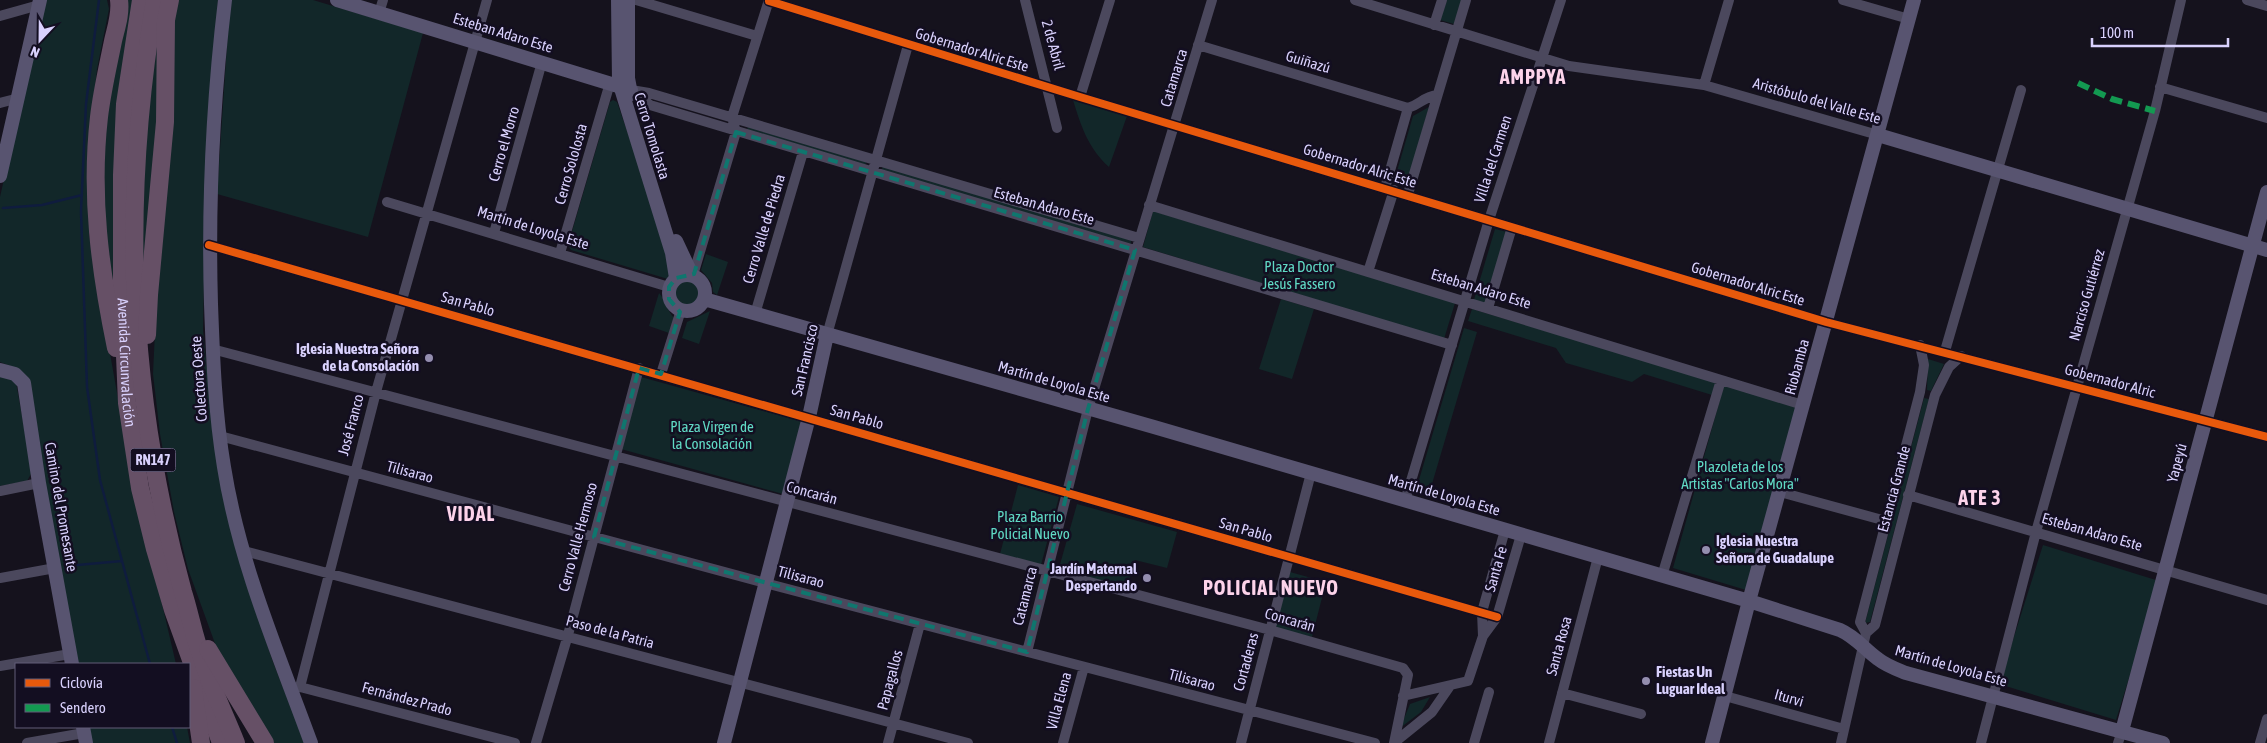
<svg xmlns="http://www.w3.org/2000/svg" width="2267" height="743" font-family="'Asap Condensed',sans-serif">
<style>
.green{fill:#122729}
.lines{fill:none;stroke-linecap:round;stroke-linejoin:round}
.stream{stroke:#0f1c3e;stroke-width:2.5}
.street{stroke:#4b485d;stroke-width:10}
.secondary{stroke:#585470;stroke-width:14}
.highway{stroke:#665066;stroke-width:18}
.quiet{stroke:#139951;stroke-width:6;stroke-dasharray:12 6;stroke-linecap:butt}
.cycleway-casing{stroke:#130e21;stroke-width:11}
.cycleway{stroke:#e8590c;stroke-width:8}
.marked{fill:none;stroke:#0f766e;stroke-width:4;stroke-dasharray:10 6;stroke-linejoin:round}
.poi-dot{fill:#948eaf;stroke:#130e21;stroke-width:2}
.labels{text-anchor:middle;stroke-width:5;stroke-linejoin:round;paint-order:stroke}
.shield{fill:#130e21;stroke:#9e96bb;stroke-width:1}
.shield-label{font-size:14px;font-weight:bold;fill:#d9d1fd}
.street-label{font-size:15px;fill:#d9d1fd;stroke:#130e21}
.park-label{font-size:15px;fill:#60d9c4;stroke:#130e21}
.poi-label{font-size:15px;font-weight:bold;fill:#d9d1fd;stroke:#130e21;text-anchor:end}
.district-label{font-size:20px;font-weight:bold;letter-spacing:1px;fill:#fdd3ea;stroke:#130e21}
</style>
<rect width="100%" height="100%" fill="#15121d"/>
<path class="green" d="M44 0H107L109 9 97 69 91 127 89 235 130 466 176 664H76L18 369 0 362V197Z
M121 0H164L148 257 118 317 109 299 101 129Z
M177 0H218L205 234 203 330 209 388 245 578 273 662 305 743H272L217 649 188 569 174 512 160 434 153 374 169 31Z
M230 0H313L423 33 368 237 217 194Z
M1447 0H1462L1454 24 1440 20Z
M613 100 617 102 674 266V273L668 279 571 250 568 245 610 102Z
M1073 100 1127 116 1109 167C1088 148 1081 126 1073 100Z
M1429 107 1407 183 1395 178 1413 116Z
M748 126 866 162 865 166 747 130Z
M883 166 1132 239 1130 245 881 172Z
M1153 211 1455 303 1444 339 1143 247Z
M1495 229 1507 232 1485 306 1473 303Z
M706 254 728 262 717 295 713 292 712 283 701 270Z
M673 293a14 14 0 1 1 28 0a14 14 0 1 1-28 0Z
M659 293C666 301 667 310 674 318L669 333 649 326Z
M1281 299 1314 309 1292 379 1259 369Z
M1472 309 1716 382 1712 395 1644 374 1632 382 1566 363 1556 348 1468 321Z
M710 311 699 344 682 338 687 322Z
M1464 328 1477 332 1429 494 1416 490Z
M1928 359 1944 364 1931 391 1927 390Z
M0 375 16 382 32 472 27 481 0 486Z
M641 377 803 422 783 494 621 449Z
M1724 385 1801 407 1746 590 1673 568Z
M1924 398 1929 399 1870 622 1865 623Z
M1018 485 1059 497 1041 565 1000 554Z
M1077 504 1177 532 1167 568 1135 560 1127 588 1059 568Z
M2043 545 2159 581 2116 720 1999 684Z
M1290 572 1326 582 1312 637 1275 628Z
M1430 697 1421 712 1400 728 1410 704Z
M87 727H187L190 743H90Z"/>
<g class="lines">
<path class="stream" d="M99 0 86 104 81 211 87 387 100 480 150 664
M3 208 42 205 82 195
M66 566 122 561
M172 727 177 743"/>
<path class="street" d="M636 0 757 36
M1025 0 1057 128
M1355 0 1569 66 1704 85 1878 135
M1843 0 1909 19
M2247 0 2267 6
M769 1 1080 97 1826 322 2267 437
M379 13 383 0
M0 16 39 5
M1434 25 1442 0
M1198 45 1408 108
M1704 85 1729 0
M2160 87 2267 118
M631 90 650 105 1452 345
M631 90 649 93 1139 238
M1080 97 1110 0
M0 103 19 98
M1385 188 1408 108C1421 104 1423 97 1437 95
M1408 194 1466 0
M387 202 669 287
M1149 205 1803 405
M494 233 542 62
M209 245 1497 617
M560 253 610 83
M1368 272 1394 190
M693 275 736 132 732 117 769 0
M1488 308 1512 227
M755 314 803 152
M827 335 908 45
M212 349 1270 630 1403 668 1408 675 1394 743
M1945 351 2021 90
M661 374 681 310
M220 436 765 583 1375 743
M0 491 39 483
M1780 492 1886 521
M1908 495 2267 600
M1405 501 1489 220 1561 0
M244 551 968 743
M1662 576 1721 380
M0 578 55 568
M1866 633 1875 625 1935 395 1949 367 1961 356
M1483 636 1497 617 1521 535
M1027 652 1088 409 1212 0
M0 666 70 654
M300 687 376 392 487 0
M293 688 300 687 515 743
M1562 693 1641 714
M1403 696 1468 681 1483 636 1482 612 1505 530
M1725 696 1844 729
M1395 742 1432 712 1450 686
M27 743 84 733
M536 743 568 635 639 368
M888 743 920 624
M1063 743 1084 667
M1241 743 1311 473
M1474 743 1489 692
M1549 743 1598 557
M1841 743 1866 633 1860 622 1920 392 1924 365 1920 345
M1981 743 2036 532 2155 111 2181 0
M2118 743 2122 731
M2260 743 2267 719"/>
<path class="secondary" d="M225 0C213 101 208 202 211 304 213 359 215 413 224 467 239 562 278 653 311 743
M337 0 631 90
M618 0 619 82 672 253 676 278
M628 0V78L631 94
M1878 135 2267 250
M0 176 40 0
M676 241 692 275
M669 293a18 18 0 1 1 36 0a18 18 0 1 1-36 0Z
M704 299 1154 427 1749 601 1840 630C1856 637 1864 649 1878 659 1887 666 1896 669 1906 673L2163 743
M0 370 15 374 24 383 39 483 72 664
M83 727 86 743
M2122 731 2267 192
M724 743 809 417 827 335
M1712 743 1749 601 1914 0"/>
<g class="highway">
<path id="s1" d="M141 0 125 104 122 175V284L127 403 140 488 155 549 173 610 221 743"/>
<path d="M155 0C121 203 128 393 183 592 190 614 194 637 202 658 211 687 225 715 236 743"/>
<path d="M147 335 149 295 165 122 166 20 170 0"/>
<path d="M116 348C100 270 90 196 99 117 102 91 108 66 113 41 116 28 121 14 119 0"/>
<path d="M208 649 265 743"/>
<path d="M193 688 201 743"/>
</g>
<path class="quiet" d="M2078 83 2112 99 2155 111"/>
<g class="cycleway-casing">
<path id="cycleway" d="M769 1 1080 97 1826 322 2267 437
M209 245 1497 617"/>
</g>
<use href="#cycleway" class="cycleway"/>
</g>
<path class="marked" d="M736 132 1135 250 1088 409 1027 652 594 537 639 368 661 374 680 312 669 299V287L676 278 694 274Z"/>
<g class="poi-dot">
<circle cx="429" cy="358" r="5"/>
<circle cx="1706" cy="550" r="5"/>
<circle cx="1147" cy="578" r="5"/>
<circle cx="1646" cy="681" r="5"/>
</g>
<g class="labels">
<rect class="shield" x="130.5" y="448.5" width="45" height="23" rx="4"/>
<g class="shield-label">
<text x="153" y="465">RN147</text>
</g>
<g class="street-label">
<text transform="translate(503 33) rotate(17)" y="5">Esteban Adaro Este</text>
<text transform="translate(1053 45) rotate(75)" y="5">2 de Abril</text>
<text transform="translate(972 50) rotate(17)" y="5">Gobernador Alric Este</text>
<text transform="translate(1308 62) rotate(17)" y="5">Guiñazú</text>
<text transform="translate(1174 78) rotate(-73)" y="5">Catamarca</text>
<text transform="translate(1817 101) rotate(16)" y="5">Aristóbulo del Valle Este</text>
<text transform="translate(652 136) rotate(73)" y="5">Cerro Tomolasta</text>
<text transform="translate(504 144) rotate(-74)" y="5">Cerro el Morro</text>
<text transform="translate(1493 159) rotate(-72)" y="5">Villa del Carmen</text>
<text transform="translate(571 164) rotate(-74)" y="5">Cerro Sololosta</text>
<text transform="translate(1360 166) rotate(17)" y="5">Gobernador Alric Este</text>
<text transform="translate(1044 206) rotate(16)" y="5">Esteban Adaro Este</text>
<text transform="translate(533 228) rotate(17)" y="5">Martín de Loyola Este</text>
<text transform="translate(764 229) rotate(-73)" y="5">Cerro Valle de Piedra</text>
<text transform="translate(1748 284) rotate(17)" y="5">Gobernador Alric Este</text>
<text transform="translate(1481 289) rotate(17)" y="5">Esteban Adaro Este</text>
<text transform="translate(2087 295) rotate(-74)" y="5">Narciso Gutiérrez</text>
<text transform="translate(468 304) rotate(16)" y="5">San Pablo</text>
<text transform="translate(805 360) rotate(-77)" y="5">San Francisco</text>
<text dy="5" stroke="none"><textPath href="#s1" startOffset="364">Avenida Circunvalación</textPath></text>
<text transform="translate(1797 367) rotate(-75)" y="5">Riobamba</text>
<text transform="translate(199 379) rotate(-94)" y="5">Colectora Oeste</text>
<text transform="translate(2110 381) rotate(15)" y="5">Gobernador Alric</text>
<text transform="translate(1054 382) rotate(16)" y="5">Martín de Loyola Este</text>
<text transform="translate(857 417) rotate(16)" y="5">San Pablo</text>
<text transform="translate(351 425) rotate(-75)" y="5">José Franco</text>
<text transform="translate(2177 463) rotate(-75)" y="5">Yapeyú</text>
<text transform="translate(410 472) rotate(15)" y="5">Tilisarao</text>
<text transform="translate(1894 489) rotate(-75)" y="5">Estancia Grande</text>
<text transform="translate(812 493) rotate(15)" y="5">Concarán</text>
<text transform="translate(1444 495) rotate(16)" y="5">Martín de Loyola Este</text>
<text transform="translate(61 507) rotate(80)" y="5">Camino del Promesante</text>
<text transform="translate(1246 530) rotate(16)" y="5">San Pablo</text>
<text transform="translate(2092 532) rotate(16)" y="5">Esteban Adaro Este</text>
<text transform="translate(578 537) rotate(-75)" y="5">Cerro Valle Hermoso</text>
<text transform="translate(1496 569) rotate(-74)" y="5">Santa Fe</text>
<text transform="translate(801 577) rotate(15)" y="5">Tilisarao</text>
<text transform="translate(1025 596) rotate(-76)" y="5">Catamarca</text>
<text transform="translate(1290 620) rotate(16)" y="5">Concarán</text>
<text transform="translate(610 632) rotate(15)" y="5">Paso de la Patria</text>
<text transform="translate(1559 646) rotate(-75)" y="5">Santa Rosa</text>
<text transform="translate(1246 662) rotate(-75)" y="5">Cortaderas</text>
<text transform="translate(1951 666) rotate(16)" y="5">Martín de Loyola Este</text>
<text transform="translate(890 680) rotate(-75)" y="5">Papagallos</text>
<text transform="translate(1192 680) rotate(15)" y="5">Tilisarao</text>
<text transform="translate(1789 698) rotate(16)" y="5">Iturvi</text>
<text transform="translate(407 699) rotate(15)" y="5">Fernández Prado</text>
<text transform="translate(1059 701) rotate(-75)" y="5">Villa Elena</text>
</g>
<g class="park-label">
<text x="1299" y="272">Plaza Doctor<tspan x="1299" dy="17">Jesús Fassero</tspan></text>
<text x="712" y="432">Plaza Virgen de<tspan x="712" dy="17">la Consolación</tspan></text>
<text x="1740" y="472">Plazoleta de los<tspan x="1740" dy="17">Artistas "Carlos Mora"</tspan></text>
<text x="1030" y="522">Plaza Barrio<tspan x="1030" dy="17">Policial Nuevo</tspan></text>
</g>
<g class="poi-label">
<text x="419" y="354">Iglesia Nuestra Señora<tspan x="419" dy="17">de la Consolación</tspan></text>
<text x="1716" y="546" text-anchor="start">Iglesia Nuestra<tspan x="1716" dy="17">Señora de Guadalupe</tspan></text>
<text x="1137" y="574">Jardín Maternal<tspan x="1137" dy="17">Despertando</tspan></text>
<text x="1656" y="677" text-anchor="start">Fiestas Un<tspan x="1656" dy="17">Luguar Ideal</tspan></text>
</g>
<g class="district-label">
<text x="1533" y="84">AMPPYA</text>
<text x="1980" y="505">ATE 3</text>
<text x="471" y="521">VIDAL</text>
<text x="1271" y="595">POLICIAL NUEVO</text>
</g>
</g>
<rect x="15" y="663" width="175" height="65" fill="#130e21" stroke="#625c79"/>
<rect x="25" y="679" width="25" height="8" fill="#e8590c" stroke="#625c79"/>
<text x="60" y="688" font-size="15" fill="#d9d1fd">Ciclovía</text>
<rect x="25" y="704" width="25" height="8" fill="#139951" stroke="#625c79"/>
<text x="60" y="713" font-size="15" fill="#d9d1fd">Sendero</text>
<g transform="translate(40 40) rotate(202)" stroke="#130e21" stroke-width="4" paint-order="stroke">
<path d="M0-4L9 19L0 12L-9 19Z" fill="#d9d1fd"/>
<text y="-8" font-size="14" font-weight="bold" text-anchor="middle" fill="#d9d1fd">N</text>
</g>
<path d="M2092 38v8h136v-8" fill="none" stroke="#d9d1fd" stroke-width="2.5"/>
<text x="2100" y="38" font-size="15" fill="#d9d1fd" stroke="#130e21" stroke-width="4" paint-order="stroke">100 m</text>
</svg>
